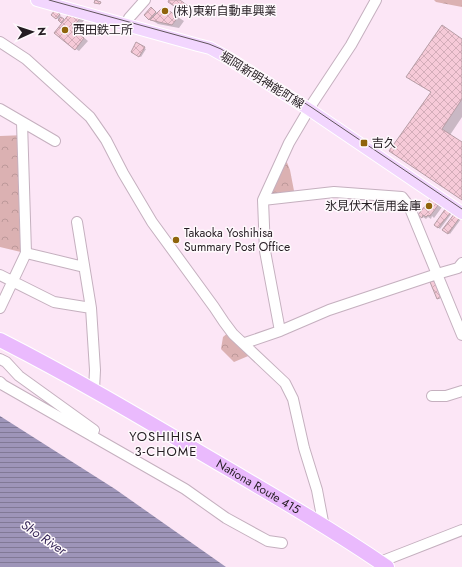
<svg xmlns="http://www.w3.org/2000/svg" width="462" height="567" font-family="Jost,'Noto Sans JP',sans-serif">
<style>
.forest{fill:url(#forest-crowns)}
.water{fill:url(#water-rules)}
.shadow{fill:#0003}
.building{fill:url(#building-cross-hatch);stroke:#b69da5}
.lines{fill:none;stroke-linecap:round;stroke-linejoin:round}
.minor-casing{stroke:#c5b0bf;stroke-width:12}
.major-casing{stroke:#fff;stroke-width:14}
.highway-casing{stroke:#fff;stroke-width:16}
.minor{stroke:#fff;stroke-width:10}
.major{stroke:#f2d6fe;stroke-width:12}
.highway{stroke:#eabafd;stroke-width:14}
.tram{stroke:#60545c;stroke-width:1}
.poi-dot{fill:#8f640b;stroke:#fef9fc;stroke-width:1.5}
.labels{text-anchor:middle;stroke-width:3;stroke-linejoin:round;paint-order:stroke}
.poi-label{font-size:12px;fill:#241c22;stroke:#fef9fc;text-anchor:start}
.street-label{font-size:12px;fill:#241c22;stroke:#fef9fc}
.neighbourhood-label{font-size:13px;letter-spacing:1px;fill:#241c22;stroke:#fef9fc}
.water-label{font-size:13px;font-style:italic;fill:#392a5a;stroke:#fef9fc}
</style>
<defs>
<pattern id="forest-crowns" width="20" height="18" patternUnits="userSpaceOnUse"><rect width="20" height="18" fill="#dbb1b2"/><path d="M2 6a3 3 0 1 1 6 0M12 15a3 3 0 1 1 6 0" fill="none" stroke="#bc9899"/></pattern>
<pattern id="water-rules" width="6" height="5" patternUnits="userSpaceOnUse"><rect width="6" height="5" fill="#9e95b9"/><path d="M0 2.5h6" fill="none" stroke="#817996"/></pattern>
<pattern id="building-cross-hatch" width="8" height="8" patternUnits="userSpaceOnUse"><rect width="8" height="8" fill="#f6cad8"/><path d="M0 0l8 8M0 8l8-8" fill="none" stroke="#d3adb9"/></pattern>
</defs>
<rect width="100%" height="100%" fill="#fce6f6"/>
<path class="forest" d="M434 0H462V7L436 2Z
M26 135 25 253 0 247V136Z
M284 155 290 170 295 196 263 200Z
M230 331 253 354 234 362 221 349 223 337Z"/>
<path class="water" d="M0 416 115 489 226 567H0Z"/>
<path class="shadow" d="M170 0H179L193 10 190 15 169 1Z
M155 11 158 14 170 12 184 21 179 28 158 24 150 19Z
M57 12 61 16 60 18 65 21 81 17 85 19 76 31 88 41 79 51 76 49 63 23 53 15Z
M462 39V117L450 135 462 143V199L390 150 432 92Z
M136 44 146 49 141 57 132 52Z
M435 202 442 207 434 218 432 216 431 219 428 217 426 219 420 215Z
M447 210 452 213 440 229 435 225Z
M455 215 461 219 450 234 444 230Z"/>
<path class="building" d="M95 0 101 2 100 4 94 3Z
M169 0H180L192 9 188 15 168 2Z
M151 7 156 12 149 20 144 15Z
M163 7 177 16 178 17 172 25 150 20Z
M55 10 60 14 56 19 51 15Z
M70 13 82 16 72 28 84 38 75 50 54 33Z
M61 17 64 19 61 23 58 20Z
M442 25 462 39V99L442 129 462 142V200L389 151 431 92 406 77Z
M136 42 145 47 139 57 131 52Z
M431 198 439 204 430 216 428 215 426 217 423 215 422 218 418 215Z
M446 208 451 212 438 228 434 225Z
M455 213 460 217 448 234 442 230Z
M436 280 442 297 437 299 430 282Z"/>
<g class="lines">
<g class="minor-casing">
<path id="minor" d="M129 18 145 0
M0 42 26 59 90 117 106 140 123 173 152 222 214 307 224 322 233 334 285 383 293 399 304 448 317 490 324 527
M0 109 55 141
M263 200 334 192 402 197 409 206 462 335
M77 222 91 308 95 370 94 390
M26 253 84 267
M0 275 54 302 91 308
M0 308 26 253 22 122
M280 331 265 251 263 200 289 143 312 104 351 45 376 0
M245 343 280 331 329 310 437 274 458 268 462 263
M0 359 6 362 19 376 94 430 92 436
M0 382 3 385 185 489 226 518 268 541 282 543
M432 396H446L462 391
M380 562 462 530"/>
</g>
<g class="major-casing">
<path id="major" d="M37 0 198 45 210 48 228 58 310 110 462 213"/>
</g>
<g class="highway-casing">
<g id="highway">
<path id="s1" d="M0 340C69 375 135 414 201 453 264 490 327 526 387 567"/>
</g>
</g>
<use href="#minor" class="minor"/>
<use href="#major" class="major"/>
<use href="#highway" class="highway"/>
<path class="tram" d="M49 0 209 44 221 49 311 107 462 209"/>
</g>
<g class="poi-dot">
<circle cx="165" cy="11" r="4"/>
<circle cx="65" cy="30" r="4"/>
<rect x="360" y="139" width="8" height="8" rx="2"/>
<circle cx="429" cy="206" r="4"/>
<circle cx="176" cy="240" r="4"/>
</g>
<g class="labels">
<g class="poi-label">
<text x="173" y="15">(株)東新自動車興業</text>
<text x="73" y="34">西田鉄工所</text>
<text x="372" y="147">吉久</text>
<text x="421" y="210" text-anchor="end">氷見伏木信用金庫</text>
<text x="184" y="237">Takaoka Yoshihisa<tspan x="184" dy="14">Summary Post Office</tspan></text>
</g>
<g class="street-label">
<text transform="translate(262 80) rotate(32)" y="4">堀岡新明神能町線</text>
<text dy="4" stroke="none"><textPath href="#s1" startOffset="297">Nationa Route 415</textPath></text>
</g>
<g class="neighbourhood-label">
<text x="166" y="441">YOSHIHISA<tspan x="166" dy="15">3-CHOME</tspan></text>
</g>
<g class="water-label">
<text transform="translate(44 537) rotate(34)" y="5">Sho River</text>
</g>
</g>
<g transform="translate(32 32) rotate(87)" stroke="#fef9fc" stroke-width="3" paint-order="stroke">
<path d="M0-3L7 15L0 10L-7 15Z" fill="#241c22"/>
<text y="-6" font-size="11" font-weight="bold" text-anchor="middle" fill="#241c22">N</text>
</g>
</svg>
